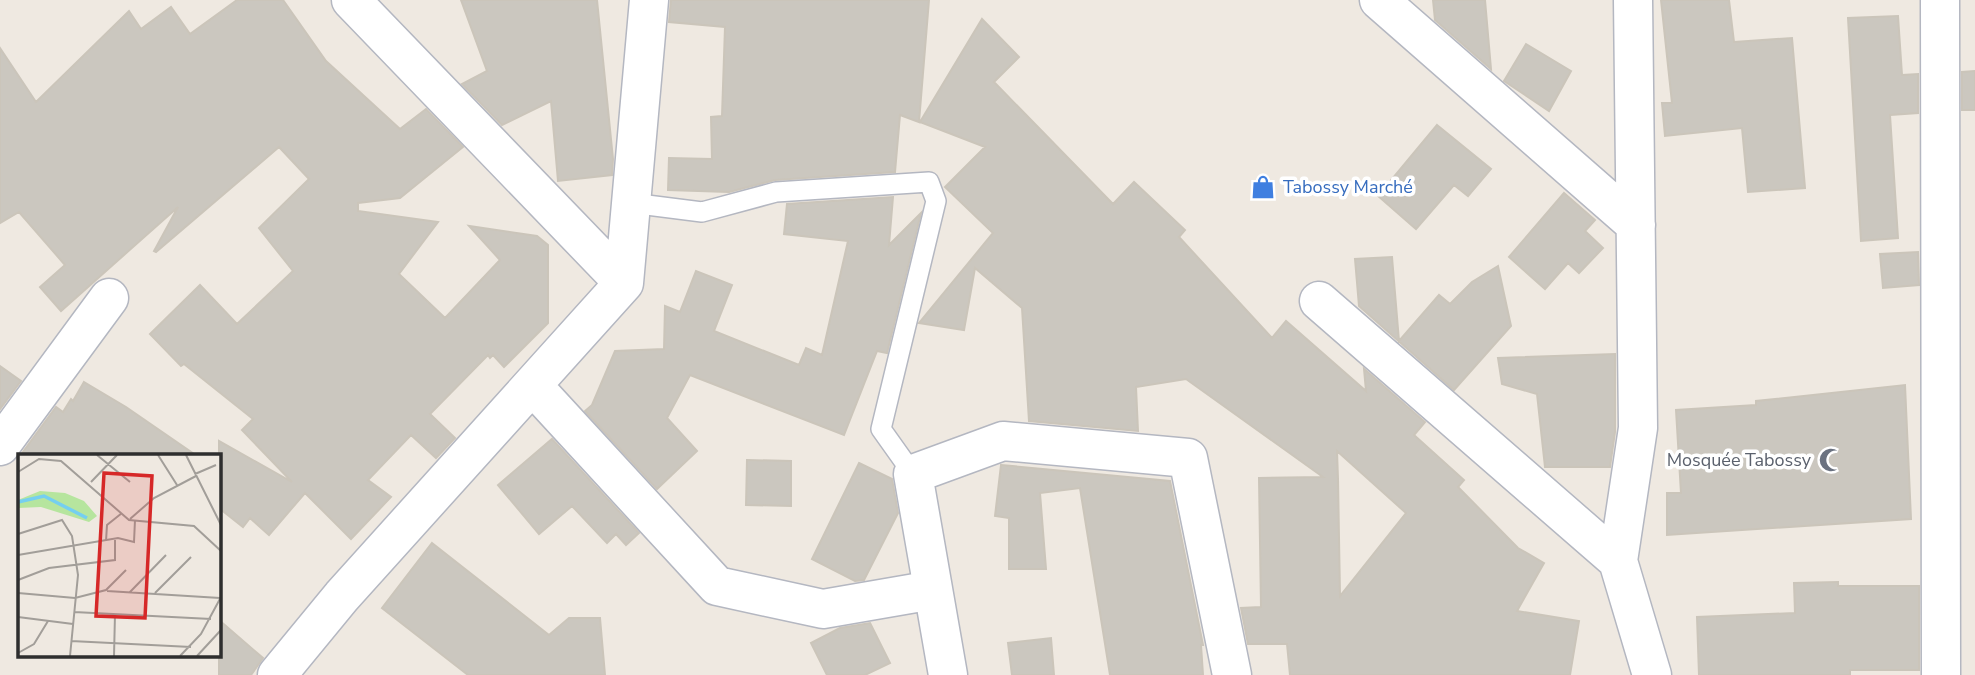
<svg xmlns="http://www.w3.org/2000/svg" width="1975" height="675" font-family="'Nunito Sans',sans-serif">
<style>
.building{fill:#cbc7bf;stroke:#cbc5ba;stroke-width:2;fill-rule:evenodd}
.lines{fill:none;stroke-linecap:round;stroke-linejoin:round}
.service-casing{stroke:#b4b7c1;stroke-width:22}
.minor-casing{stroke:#b4b7c1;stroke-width:41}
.service{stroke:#fff;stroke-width:19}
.minor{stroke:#fff;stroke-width:38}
.labels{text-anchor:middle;stroke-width:7;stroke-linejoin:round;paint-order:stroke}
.shop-label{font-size:18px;fill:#366cbe;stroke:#fff;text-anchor:start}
.worship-label{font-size:18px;fill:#5b616d;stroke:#fff;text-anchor:end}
.inset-river{fill:none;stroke:#75cff0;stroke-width:3.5}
.inset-road{fill:none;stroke:#a29e99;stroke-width:2}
.view{fill:#d62828;fill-opacity:0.15;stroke:#d62828;stroke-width:3.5}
.inset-edge{fill:none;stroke:#2e2e2e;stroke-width:3.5}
</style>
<rect width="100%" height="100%" fill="#efe9e1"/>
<path class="building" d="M237 0H283L326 61 400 129 426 109 463 147 400 198 358 203V211L438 222 399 274 445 318 500 260 469 226 537 236 548 245V323L504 367 493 355 490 358 488 355 430 414 455 438 436 458 411 435 368 480 391 497 351 539 305 493 269 535 250 518 243 527 219 508V441L292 482 242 430 253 419 184 364 181 366 150 334 200 285 237 324 293 271 259 228 309 179 279 147 156 252 154 251 178 207 61 311 40 287 65 265 19 212 0 223V48L36 102 129 11 141 29 171 7 190 34Z
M461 0H597L613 159 612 175 558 181 551 101 502 125 462 84 487 71Z
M671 0H929L919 122 900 115 895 172 775 180 729 192 668 190 669 158 712 159 711 117 722 116 725 27 669 22Z
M1433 0H1485L1491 69 1435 20Z
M1661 0H1729L1734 42 1792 38 1805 188 1748 192 1742 128 1665 136 1662 103H1672Z
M1898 16 1902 75 1918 74V113L1890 115 1898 238 1861 241 1848 18Z
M982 19 1019 57 994 82 1113 204 1134 182 1185 230 1179 237 1272 338 1286 321 1366 391 1364 369 1425 422 1414 435 1464 480 1458 487 1518 548 1544 563 1517 611 1579 621 1570 675H1290L1287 644H1248L1241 608 1261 607 1259 478 1323 477 1186 379 1136 387 1138 431 1029 421 1022 308 975 268 964 330 919 323 993 233 945 187 985 147 920 122ZM1337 451 1406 513 1340 596 1338 479Z
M1526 44 1571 71 1549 111 1504 81Z
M1975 71V110H1962V72Z
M1437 125 1491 169 1468 196 1454 185 1416 229 1378 196Z
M1564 193 1595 220 1585 231 1603 248 1579 273 1568 263 1545 289 1509 257Z
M893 197 889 245 921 213 887 353 877 351 844 435 690 375 667 418 697 451 657 489 585 411 592 405 615 351 664 349 665 306 680 312 696 271 732 285 714 331 799 365 806 348 822 355 848 241 784 234 787 204Z
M1918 252 1919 285 1883 288 1880 254Z
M1392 257 1399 341 1439 295 1450 304 1472 282 1498 266 1511 326 1454 390 1359 306 1355 259Z
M1615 354V432L1610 467H1545L1537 394 1502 384 1498 358Z
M0 366 21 381 0 409Z
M84 382 126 407 197 456H20L56 407 63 412 71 399 73 401Z
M1905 385 1911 519 1667 535V493H1681L1676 410 1756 405V401Z
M552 439 639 533 626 545 616 534 607 543 572 506 539 534 498 485Z
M747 460 791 461V506L746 505Z
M859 463 892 479 898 513 864 580 855 581 812 559Z
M1001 465 1170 481 1203 645H1201L1203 675H1110L1080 488 1040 493 1046 569H1009V518L995 516Z
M432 543 549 635 569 618H600L605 675H468L382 608Z
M1838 582V586H1919V670H1850V675H1699L1697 617 1795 613 1794 583Z
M219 620 263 658 251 675H219Z
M870 623 890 663 865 675H827L811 643 840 628Z
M1051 638 1054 675H1012L1008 643Z"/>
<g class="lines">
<g class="service-casing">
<path id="service" d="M631 203 702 212 776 192 929 182 936 201 881 429 913 474"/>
</g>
<g class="minor-casing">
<path id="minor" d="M351 0 624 283
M1379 0 1636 225
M1940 0 1941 675
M1319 301 1618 561 1652 675
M532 385 717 586 823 609 933 590
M0 446 109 298
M1618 561 1638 428 1633 0
M277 675 342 596 624 283 649 0
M948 675 913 474 1003 441 1188 458 1232 675"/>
</g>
<use href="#service" class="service"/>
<use href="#minor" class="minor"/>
</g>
<defs>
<g id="shop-bare" transform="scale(1.89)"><path d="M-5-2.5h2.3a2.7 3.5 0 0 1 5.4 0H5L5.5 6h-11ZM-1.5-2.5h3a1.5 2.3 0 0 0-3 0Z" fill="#3f7fe0" stroke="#fff" stroke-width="2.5" paint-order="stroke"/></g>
<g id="mosque-bare" transform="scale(1.89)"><path d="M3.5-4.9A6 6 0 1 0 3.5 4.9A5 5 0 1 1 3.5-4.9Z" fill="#6b7280" stroke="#fff" stroke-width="2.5" paint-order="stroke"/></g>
</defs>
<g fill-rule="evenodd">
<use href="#shop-bare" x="1263" y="187"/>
<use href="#mosque-bare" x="1831" y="460"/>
</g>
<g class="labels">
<g class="shop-label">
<text x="1283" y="193">Tabossy Marché</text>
</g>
<g class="worship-label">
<text x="1811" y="466">Mosquée Tabossy</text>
</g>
</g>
<g transform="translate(18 454)">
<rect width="203" height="203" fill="#efe9e1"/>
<path d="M22 37 47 39 66 47 79 62 71 68 23 53 0 54V46Z" fill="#b6e59e"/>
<path class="inset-river" d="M0 48 26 42 69 64"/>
<path class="inset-road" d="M79 1 112 28M140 1 159 31M168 1 203 71M0 18 21 5 43 7 111 66 176 72 203 97M177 20 198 11M73 28 99 1M112 65 136 44 178 22M0 80 44 66 54 82 60 121 52 202M88 87 89 71 104 59M0 101 100 84 116 88 117 66M0 126 31 114 97 106V86M89 137 202 144M112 138 148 101M0 139 57 144 88 136 108 116M137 139 173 103M56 158 193 165M0 163 55 170M53 187 173 193M0 199 16 190 30 167M96 202 97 160M162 202 183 180 203 143M179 202 203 176"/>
<path class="view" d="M86 19 134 22 127 164 78 162Z"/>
<rect width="203" height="203" class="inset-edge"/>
</g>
</svg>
